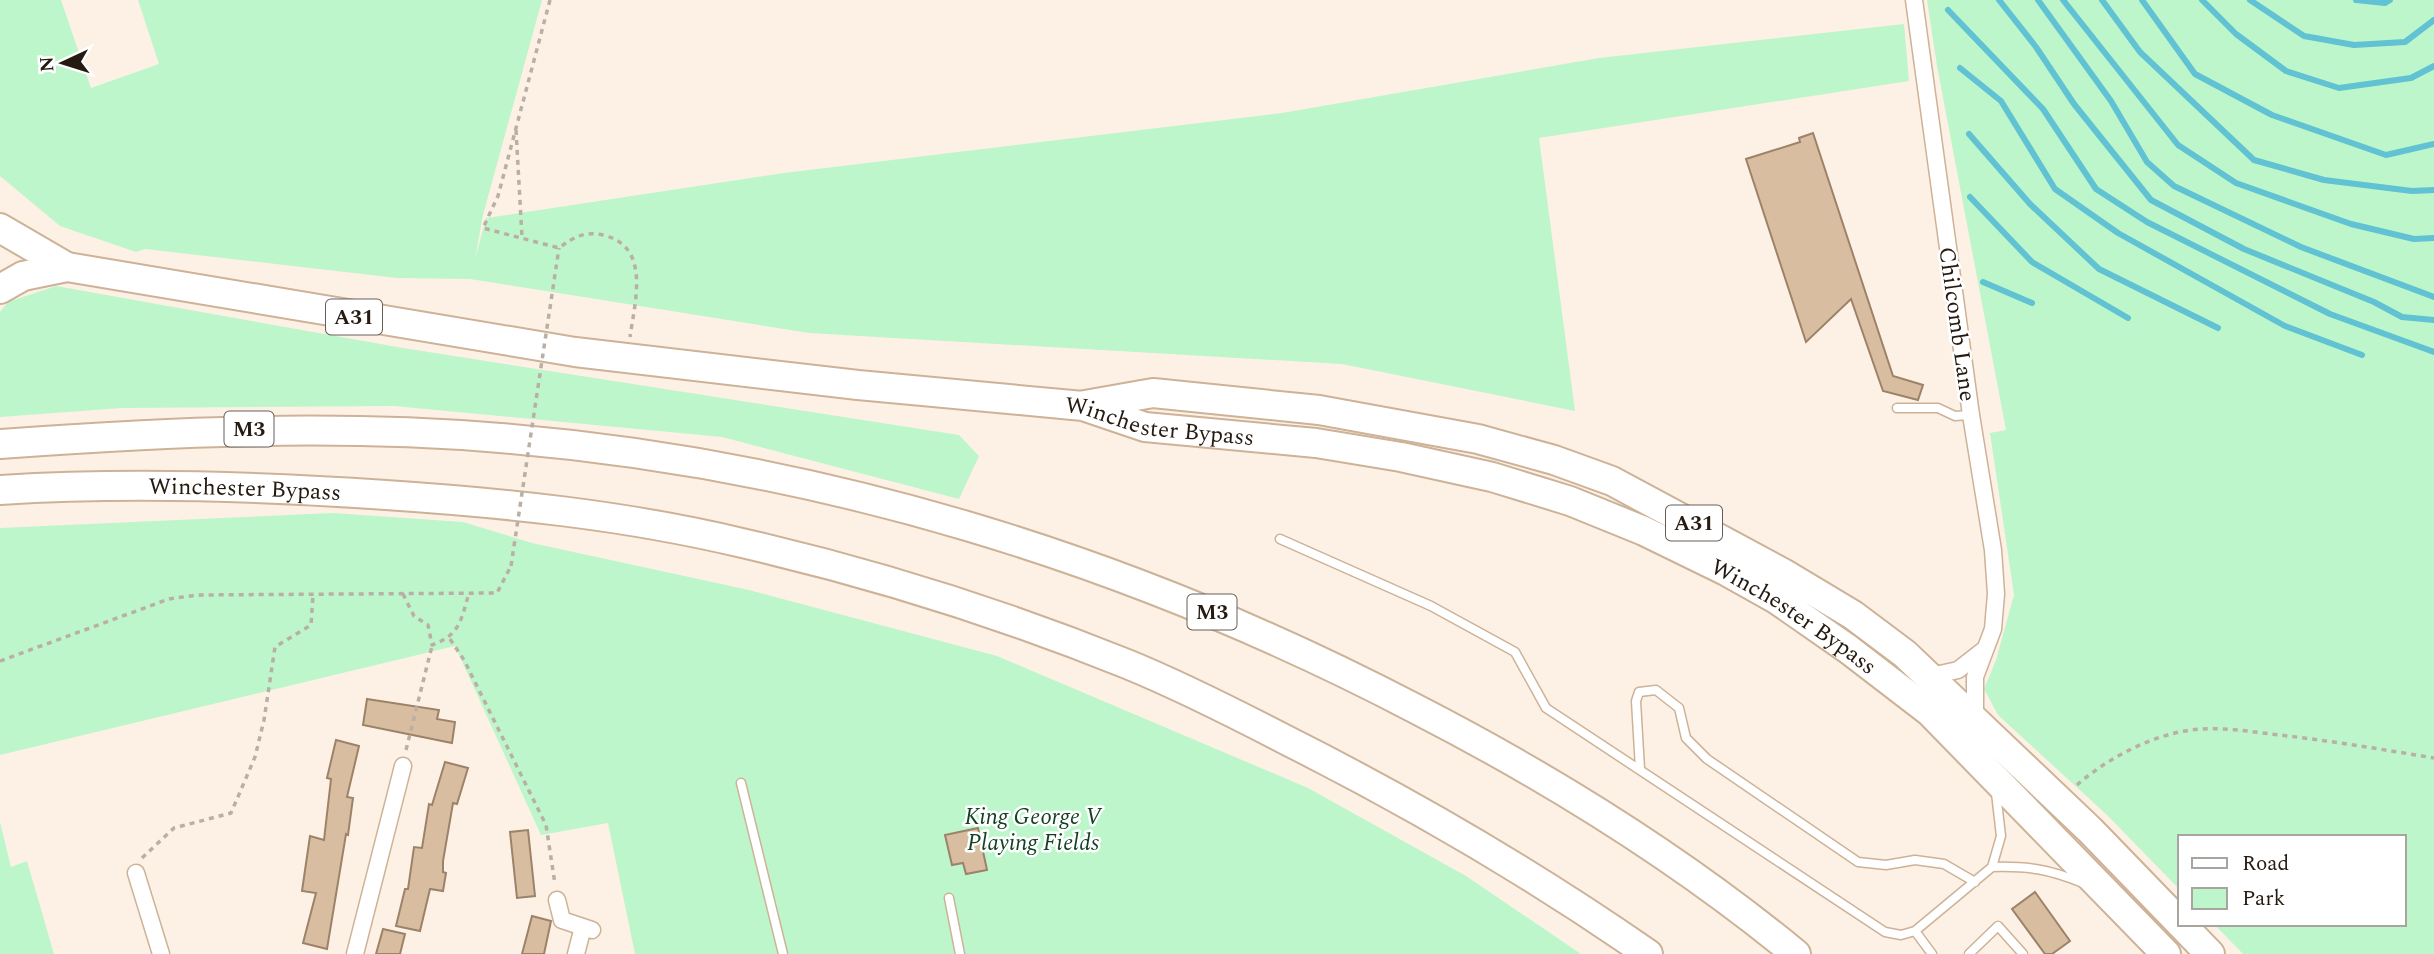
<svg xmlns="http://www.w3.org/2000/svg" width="2434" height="954" font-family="Spectral,serif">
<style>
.green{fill:#bdf6cb}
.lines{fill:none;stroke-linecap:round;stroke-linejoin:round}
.stream{stroke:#60c2d2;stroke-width:6}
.building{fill:#d8bda1;stroke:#9c8268;stroke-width:2}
.lane-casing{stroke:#cdb297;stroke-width:11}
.street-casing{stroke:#cdb297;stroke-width:19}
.highway-casing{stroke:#cdb297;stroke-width:32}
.path{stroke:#baafa4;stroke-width:3.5;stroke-dasharray:5 5;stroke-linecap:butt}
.lane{stroke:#fff;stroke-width:8}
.street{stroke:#fff;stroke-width:16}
.highway{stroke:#fff;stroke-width:28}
.path-bridge{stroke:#baafa4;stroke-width:3.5;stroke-dasharray:5 5;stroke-linecap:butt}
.labels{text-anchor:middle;stroke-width:5;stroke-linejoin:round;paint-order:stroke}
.shield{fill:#fff;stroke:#665f58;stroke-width:2}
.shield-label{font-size:21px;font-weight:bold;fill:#251b11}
.street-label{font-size:23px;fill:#251b11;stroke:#fff}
.park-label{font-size:23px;font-style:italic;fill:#124223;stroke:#fff}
</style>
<rect width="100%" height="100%" fill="#fdf1e6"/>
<path class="green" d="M0 0H61L91 88 159 64 138 0H542L483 215 475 259 486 218 784 173 1282 113 1599 58 1904 24 1909 81 1539 138 1575 411 1342 364 809 333 470 279 397 278 145 249 136 252 60 226 0 176Z
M1927 0H2434V954H2243L2214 924H2404V837H2180V890L2107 815 1998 715 1984 689 1996 660 2014 595 1990 433 2006 430 1937 66Z
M56 286 403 348 959 435 979 456 959 499 722 437 394 406 122 408 0 417V312L8 302Z
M333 513 463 522 532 543 749 590 997 656 1308 788 1466 876 1581 954H635L608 823 541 835 455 646 0 755V528Z
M0 822 11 867 27 861 54 954H0Z"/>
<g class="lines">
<path class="stream" d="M1999 0 2036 47 2074 104 2151 200 2244 249 2374 302 2402 317 2434 320
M2038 0 2111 101 2147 162 2174 186 2301 247 2434 297
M2063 0 2178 145 2236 183 2351 224 2414 239 2434 238
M2102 0 2140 52 2254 160 2324 180 2412 191 2434 190
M2142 0 2195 74 2272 115 2386 155 2434 144
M2202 0 2236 34 2286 71 2339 88 2411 78 2434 66
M2250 0 2304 36 2354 45 2405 42 2434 20
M2356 0 2385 3 2390 0
M1948 10 2043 109 2096 189 2147 222 2330 314 2434 352
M1960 68 2001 101 2055 189 2118 233 2285 326 2362 355
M1969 134 2030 204 2099 269 2218 328
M1970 197 2032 262 2128 318
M1983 282 2032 303"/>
</g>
<path class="building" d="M1813 133 1893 376 1923 385 1918 400 1883 391 1851 299 1806 342 1746 159 1800 142 1799 138Z
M367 699 439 710 437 719 455 722 452 743 363 725Z
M336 740 359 746 347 797 353 798 348 835 346 834 327 949 303 943 316 893 302 891 310 836 324 840 331 779 327 778Z
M445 762 468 768 457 804 453 803 443 861V872L446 873 443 891 430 889 420 931 396 926 405 889H408L414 847 422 848 429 804 432 805Z
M978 828 987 870 966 874 963 863 952 865 945 835Z
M528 830 535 896 517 898 510 832Z
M2035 892 2070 941 2052 954H2045L2012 909Z
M532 916 551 921 544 954H522Z
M383 929 405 934 400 954H376Z"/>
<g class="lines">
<g class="lane-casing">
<path id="lane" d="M1897 408H1938L1955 416 1971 415
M1280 539 1431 606 1515 652 1546 708 1885 932 1901 935 1915 931 1992 867 2001 836 1996 793
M1640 769 1636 701 1639 692 1656 690 1679 708 1686 738 1707 759 1858 862 1886 865 1915 860 1944 864 1975 882
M741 783 783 954
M1992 867C2029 866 2048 869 2083 883
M949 898 960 954
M1915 931 1932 954
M1969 954 1998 926 2023 954"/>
</g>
<g class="street-casing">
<path id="street" d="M1914 0 1971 415 1993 550 1996 594 1993 629 1975 677V718
M1931 676 1958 670 1985 649
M136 873 161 954
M557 900 562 920 592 930
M355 954 403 766
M576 954 583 927"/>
</g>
<g class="highway-casing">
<g id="highway">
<path d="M0 228 67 267"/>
<path id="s1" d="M0 289 23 276 67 267 575 352 858 385 1083 406 1145 427 1316 443 1401 457 1492 477 1570 501 1644 531 1726 571 1776 599 1848 649 1930 712 2166 954"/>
<path d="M1085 405 1153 393 1319 410 1478 439 1554 460 1612 481 1783 573 1853 615 1905 654 2090 830 2180 923"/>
<path d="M0 444C167 432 332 424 500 438 821 464 1131 560 1416 709 1550 778 1679 858 1796 954"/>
<path id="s2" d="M0 490C129 482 257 486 386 495 505 503 625 515 742 543 872 573 1003 614 1127 664 1181 686 1234 713 1286 740 1411 803 1533 874 1648 954"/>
<path d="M2181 924 2210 954"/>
</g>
</g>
<path class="path" d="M550 0 498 196 483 228 559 248C574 237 584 231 603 235 651 246 635 301 630 337
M516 130 522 237
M403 594 414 616 428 625 432 645C460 635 461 620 469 593
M450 639 464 660 546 825 555 884
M0 661 169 599 197 595 497 593 511 566
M406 750 432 646
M2077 785C2103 762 2141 741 2175 733 2207 725 2239 730 2271 734 2325 740 2380 749 2434 758
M142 858 174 828 231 813 255 757 264 720 275 647 311 625 313 595"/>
<use href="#lane" class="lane"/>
<use href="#street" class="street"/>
<use href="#highway" class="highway"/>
<path class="path-bridge" d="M511 566 559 248"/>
</g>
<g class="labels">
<g class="shield">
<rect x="326" y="299.5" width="56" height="35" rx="5"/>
<rect x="224.5" y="411.5" width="49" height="35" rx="5"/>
<rect x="1666" y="505.5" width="56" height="35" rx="5"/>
<rect x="1187.5" y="594.5" width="49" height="35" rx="5"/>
</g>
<g class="shield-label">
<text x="354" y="324">A31</text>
<text x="249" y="436">M3</text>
<text x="1694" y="530">A31</text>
<text x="1212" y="619">M3</text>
</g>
<g class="street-label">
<text transform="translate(1958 324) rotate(82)" y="8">Chilcomb Lane</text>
<text dy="8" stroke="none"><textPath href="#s1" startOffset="1176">Winchester Bypass</textPath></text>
<text dy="8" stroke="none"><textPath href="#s2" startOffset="245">Winchester Bypass</textPath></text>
<text dy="8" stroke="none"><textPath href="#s1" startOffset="1848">Winchester Bypass</textPath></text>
</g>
<g class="park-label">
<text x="1033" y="824">King George V<tspan x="1033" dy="26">Playing Fields</tspan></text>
</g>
</g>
<rect x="2178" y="835" width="228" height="91" fill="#ffffff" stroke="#a8a4a0" stroke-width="2"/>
<rect x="2192" y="858" width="35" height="10" fill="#ffffff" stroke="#a8a4a0" stroke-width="2"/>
<text x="2242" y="870" font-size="21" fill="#251b11">Road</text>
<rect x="2192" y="888" width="35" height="21" fill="#bdf6cb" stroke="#a8a4a0" stroke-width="2"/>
<text x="2242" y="905" font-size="21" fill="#251b11">Park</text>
<g transform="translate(63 63) rotate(266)" stroke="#ffffff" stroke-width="5" paint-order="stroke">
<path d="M0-5L12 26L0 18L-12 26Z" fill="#251b11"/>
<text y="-10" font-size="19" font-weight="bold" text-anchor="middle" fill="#251b11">N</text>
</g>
</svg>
